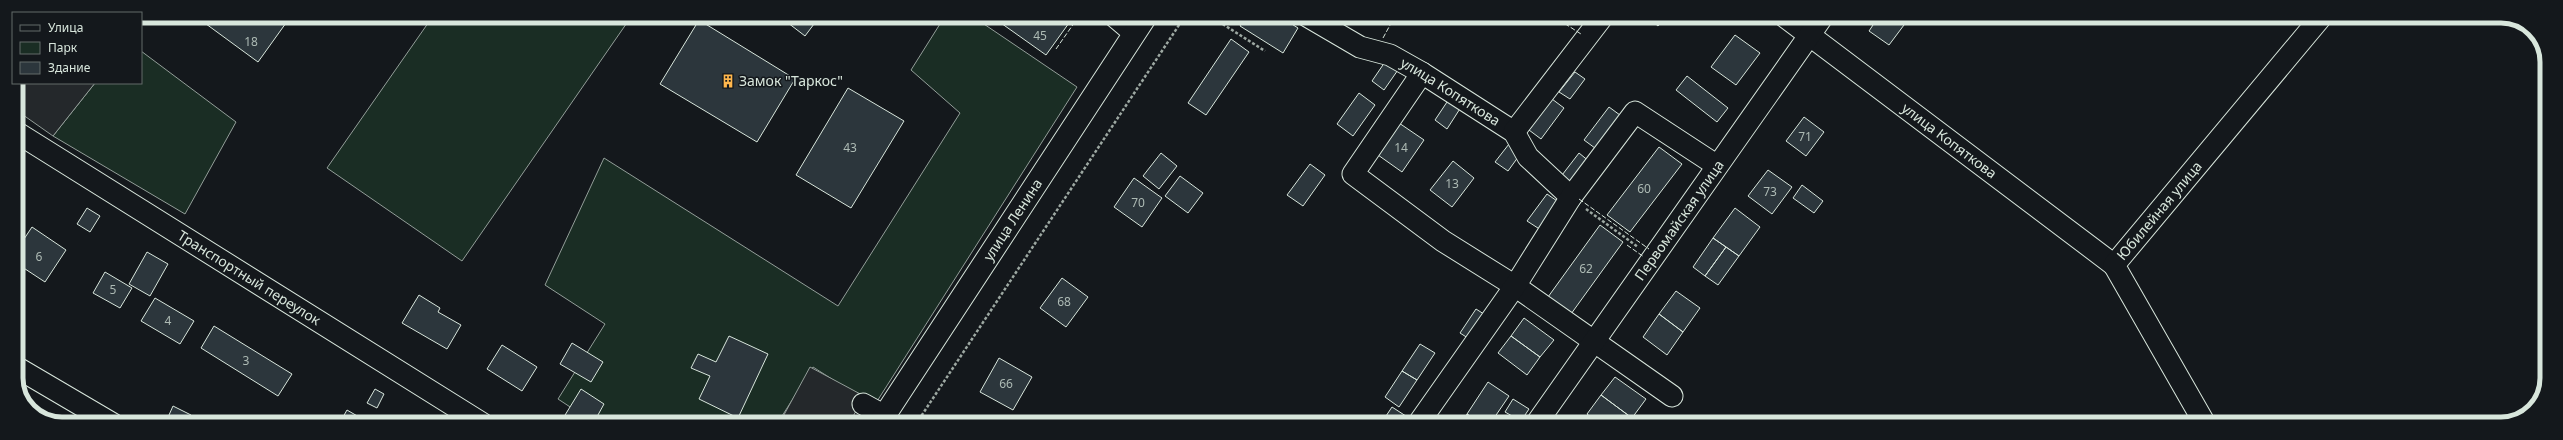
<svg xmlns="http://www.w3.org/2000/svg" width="2563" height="440" font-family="'Noto Sans',sans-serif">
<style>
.green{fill:#1a2d24;stroke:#939e99}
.parking{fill:#24282b;stroke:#939e99}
.building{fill:#2c363c;stroke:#d8e6dc}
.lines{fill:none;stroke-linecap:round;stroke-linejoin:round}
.minor-casing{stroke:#d8e6dc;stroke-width:23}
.major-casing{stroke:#d8e6dc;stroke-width:24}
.path{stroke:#9da8a2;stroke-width:2.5;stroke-dasharray:3 2;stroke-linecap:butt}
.minor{stroke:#14181c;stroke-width:21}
.major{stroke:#14181c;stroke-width:22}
.fence{stroke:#d8e6dc;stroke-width:1;stroke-dasharray:5 2;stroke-linecap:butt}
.labels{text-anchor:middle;stroke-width:3;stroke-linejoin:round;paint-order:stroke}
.number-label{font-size:12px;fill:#adbab4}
.poi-label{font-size:14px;fill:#d8e6dc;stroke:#14181c;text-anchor:start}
.street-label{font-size:14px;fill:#d8e6dc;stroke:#14181c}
.rim{fill:none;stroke:#d8e6dc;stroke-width:5}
</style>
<rect width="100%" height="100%" fill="#14181c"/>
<path class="green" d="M433 16 631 17 462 261 327 168Z
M945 16H972L1077 87 874 406 813 367 777 424H596L558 399 605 324 545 285 604 158 838 306 960 113 911 70Z
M141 51 236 122 185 214 53 136 95 83H141Z"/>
<path class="parking" d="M16 83H95L53 136 16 110Z
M810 367 864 396 849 424H779Z"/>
<path class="building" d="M206 16H291L258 62 202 21Z
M779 16H820L805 36Z
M991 16H1074L1046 55Z
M1246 16H1279L1298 28 1283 53 1240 26Z
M1646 16H1666L1658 26Z
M1879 16 1910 17 1889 45 1869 31Z
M699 20 795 79 757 142 660 84Z
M1735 35 1760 53 1736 85 1711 67Z
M1231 39 1249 52 1206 115 1188 103Z
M1387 59 1400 67 1384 90 1372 81Z
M1575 72 1585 79 1570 99 1559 92Z
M1687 76 1728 108 1717 122 1676 90Z
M848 88 904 121 851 208 796 175Z
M1359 93 1375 105 1353 136 1337 124Z
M1451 96 1463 104 1447 129 1435 120Z
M1552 99 1564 108 1541 139 1529 130Z
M1609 107 1624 118 1599 151 1584 140Z
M1804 117 1824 132 1806 156 1786 141Z
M1399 123 1424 140 1402 172 1378 155Z
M1509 144 1521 153 1508 171 1495 162Z
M1659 147 1682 164 1630 232 1607 215Z
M1161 153 1177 166 1159 189 1143 176Z
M1579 153 1590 162 1570 187 1559 179Z
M1453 161 1474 178 1452 207 1430 190Z
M1310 164 1325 175 1303 206 1287 195Z
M1768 170 1792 187 1772 214 1748 196Z
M1180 176 1203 193 1188 213 1165 196Z
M1134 178 1162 198 1142 227 1114 207Z
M1802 185 1823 201 1814 213 1793 198Z
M1547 194 1560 203 1541 230 1527 221Z
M87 208 100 216 90 232 77 224Z
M1735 208 1760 227 1739 256 1713 238Z
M1600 225 1623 242 1571 314 1548 297Z
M32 227 66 250 45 282 16 263V251Z
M1713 238 1726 247 1705 276 1693 267Z
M1726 247 1739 256 1718 285 1705 276Z
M147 252 168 264 150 296 129 284Z
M105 272 132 288 120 308 93 293Z
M1062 278 1088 297 1066 327 1040 308Z
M1676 291 1700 308 1683 332 1659 314Z
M419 295 440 308 438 312 461 325 447 349 402 323Z
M155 298 194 321 180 344 141 321Z
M1476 309 1487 316 1471 340 1460 333Z
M1659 314 1683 332 1667 355 1643 337Z
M1524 318 1554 340 1540 357 1511 336Z
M16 319 24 324 16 336Z
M214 326 292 374 278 396 201 348Z
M729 336 768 354 738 418 699 399 710 376 691 368 698 354 716 362Z
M1511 336 1540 357 1527 375 1498 353Z
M572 343 603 362 591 382 560 364Z
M1420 344 1435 353 1417 380 1402 371Z
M502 345 537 367 522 391 487 369Z
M999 358 1032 377 1013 410 980 392Z
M1402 371 1417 380 1399 407 1385 397Z
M1615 377 1646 399 1632 418 1601 395Z
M1488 382 1509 396 1490 424H1482L1467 414Z
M375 389 384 394 377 408 367 403Z
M581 389 604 404 593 424H567L562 420Z
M1601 395 1632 418 1628 424H1600L1587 414Z
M1513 399 1529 409 1521 421 1505 412Z
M173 406 191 415 187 424H165Z
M1392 407 1412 420 1409 424H1392L1384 419Z
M347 410 371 424H339Z
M1467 414 1482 424H1461Z"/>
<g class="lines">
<g class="minor-casing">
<g id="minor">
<path d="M1114 16 1134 33"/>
<path id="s1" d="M1307 16 1360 47 1390 55 1422 73 1514 132 1528 157 1571 197"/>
<path id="s2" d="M1784 16 2114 265"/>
<path d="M1422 73 1353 174 1443 241 1515 286 1672 396"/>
<path id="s3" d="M16 132 483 424"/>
<path d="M1514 132 1603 16"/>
<path d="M16 367 113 424"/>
<path d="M863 404 883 415"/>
<path d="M1418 424 1515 286 1571 197 1635 112 1716 165"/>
<path id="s4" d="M1536 424 1823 16"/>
<path id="s5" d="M2205 424 2114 265 2322 16"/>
</g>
</g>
<g class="major-casing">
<g id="major">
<path id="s6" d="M879 424 1146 16"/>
</g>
</g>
<path class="path" d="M1210 16 1265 51
M1586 209 1638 247
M916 424 1185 16"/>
<use href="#minor" class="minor"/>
<use href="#major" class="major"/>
<path class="fence" d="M1553 16 1581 34
M1383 38 1395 16
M1056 49 1079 16
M1579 199 1649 249
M1627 245 1644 257"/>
</g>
<defs>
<g id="building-bare" transform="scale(1.08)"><path d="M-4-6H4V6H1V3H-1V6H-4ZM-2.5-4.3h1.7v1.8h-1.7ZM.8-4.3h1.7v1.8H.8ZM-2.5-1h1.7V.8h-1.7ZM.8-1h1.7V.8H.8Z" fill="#ffb74d" stroke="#14181c" stroke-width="2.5" paint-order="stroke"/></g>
</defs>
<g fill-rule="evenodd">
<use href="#building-bare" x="728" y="81"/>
</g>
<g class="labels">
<g class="number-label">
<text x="1040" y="40">45</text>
<text x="251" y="46">18</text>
<text x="1805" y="141">71</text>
<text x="850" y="152">43</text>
<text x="1401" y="152">14</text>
<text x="1452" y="188">13</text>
<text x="1644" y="193">60</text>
<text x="1770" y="196">73</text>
<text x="1138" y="207">70</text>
<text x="39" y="261">6</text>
<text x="1586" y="273">62</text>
<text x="113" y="294">5</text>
<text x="1064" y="306">68</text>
<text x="168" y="325">4</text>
<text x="246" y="365">3</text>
<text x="1006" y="388">66</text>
</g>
<g class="poi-label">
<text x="739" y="86">Замок "Таркос"</text>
</g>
<g class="street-label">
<text dy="5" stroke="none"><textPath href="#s1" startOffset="163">улица Копяткова</textPath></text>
<text dy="5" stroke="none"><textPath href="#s2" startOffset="207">улица Копяткова</textPath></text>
<text dy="5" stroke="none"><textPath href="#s5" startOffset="254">Юбилейная улица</textPath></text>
<text dy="5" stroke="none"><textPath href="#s4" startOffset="249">Первомайская улица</textPath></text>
<text dy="5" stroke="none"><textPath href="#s6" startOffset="244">улица Ленина</textPath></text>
<text dy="5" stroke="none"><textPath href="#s3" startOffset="275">Транспортный переулок</textPath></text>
</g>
</g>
<path d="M0 0H2563V440H0ZM62 23H2501A39 39 0 0 1 2540 62V378A39 39 0 0 1 2501 417H62A39 39 0 0 1 23 378V62A39 39 0 0 1 62 23Z" fill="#14181c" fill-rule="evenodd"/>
<path class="rim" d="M62 23H2501A39 39 0 0 1 2540 62V378A39 39 0 0 1 2501 417H62A39 39 0 0 1 23 378V62A39 39 0 0 1 62 23Z"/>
<rect x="12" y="12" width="130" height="72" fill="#14181c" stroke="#626a69"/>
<rect x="20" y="25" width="20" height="6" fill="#14181c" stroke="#626a69"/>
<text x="48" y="32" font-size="12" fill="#d8e6dc">Улица</text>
<rect x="20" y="42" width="20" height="12" fill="#1a2d24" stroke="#626a69"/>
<text x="48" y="52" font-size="12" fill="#d8e6dc">Парк</text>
<rect x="20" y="62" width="20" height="12" fill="#2c363c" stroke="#626a69"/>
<text x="48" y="72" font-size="12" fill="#d8e6dc">Здание</text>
</svg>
